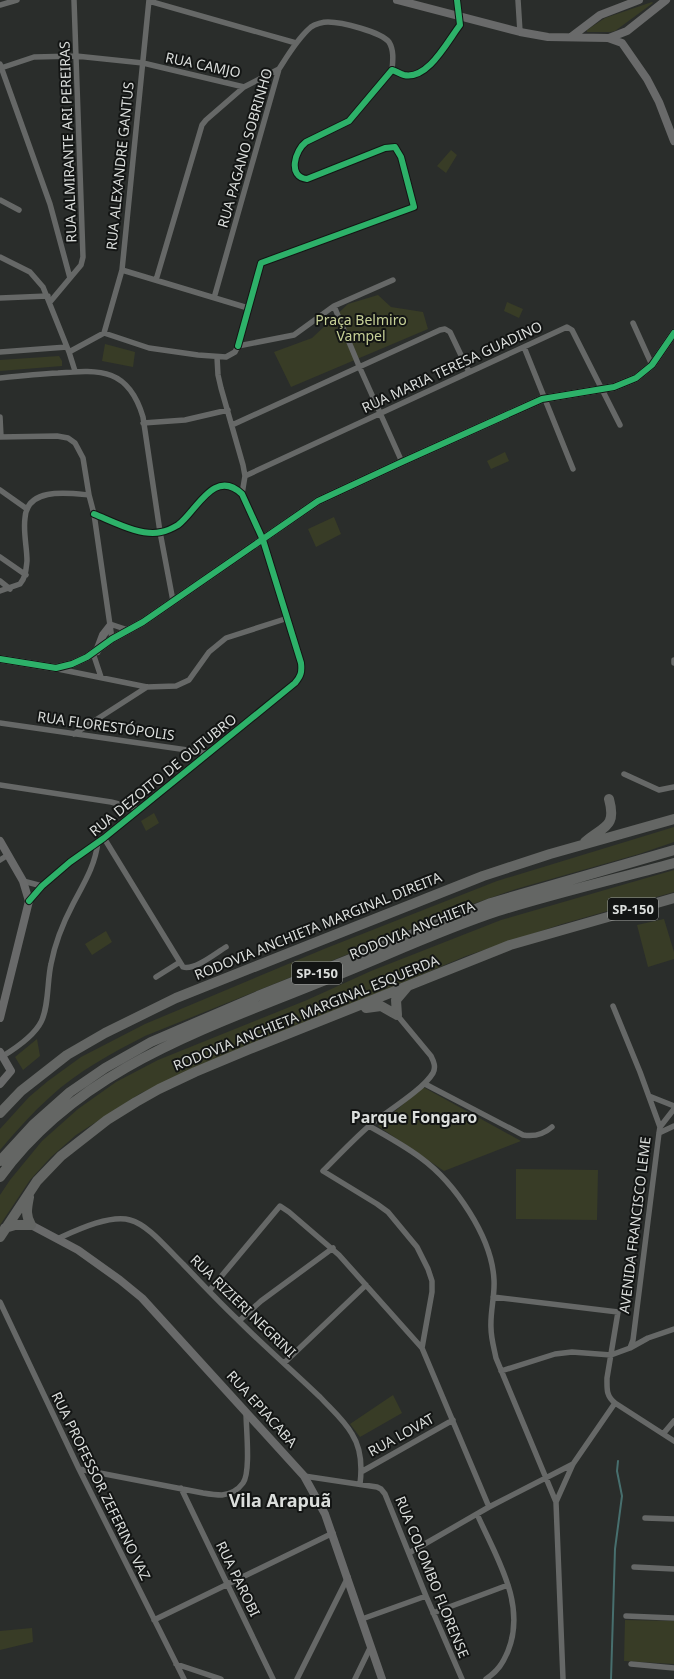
<svg xmlns="http://www.w3.org/2000/svg" width="674" height="1679" font-family="'Noto Sans',sans-serif">
<style>
.green{fill:#383c26}
.lines{fill:none;stroke-linecap:round;stroke-linejoin:round}
.stream{stroke:#476f6e;stroke-width:2}
.street{stroke:#666867;stroke-width:5.5}
.secondary{stroke:#696a6a;stroke-width:8}
.highway{stroke:#646664;stroke-width:10}
.cycleway-casing{stroke:#131514;stroke-width:8}
.cycleway{stroke:#2db169;stroke-width:6}
.labels{text-anchor:middle;stroke-width:4;stroke-linejoin:round;paint-order:stroke}
.shield{fill:#131514;stroke:#9fa2a0;stroke-width:1}
.shield-label{font-size:13px;font-weight:bold;fill:#dbdedc}
.street-label{font-size:14px;fill:#dbdedc;stroke:#131514}
.park-label{font-size:14px;fill:#c7d197;stroke:#131514}
.quarter-label{font-size:16px;font-weight:bold;fill:#dbdedc;stroke:#131514}
.district-label{font-size:18px;font-weight:bold;fill:#dbdedc;stroke:#131514}
</style>
<rect width="100%" height="100%" fill="#2a2d2b"/>
<path class="green" d="M652 2 653 3 615 31 610 32H587V30L605 18Z
M451 150 457 155 446 173 437 166Z
M378 295 391 307 423 312 428 329 291 387 274 352 312 338 348 304Z
M507 302 523 309 519 318 504 311Z
M105 344 135 352 133 367 102 361Z
M59 356 62 361V366L0 371V360Z
M505 452 509 461 491 469 487 461Z
M334 517 341 534 316 547 308 529Z
M154 813 159 823 146 831 141 821Z
M674 827V842L639 854 516 889 470 905 145 1036C112 1053 78 1071 50 1097 32 1113 16 1131 0 1150V1129L29 1097 48 1081 81 1057 145 1024 324 949 497 881Z
M674 870V892L562 924 466 956 141 1093 76 1135 51 1157 30 1180 0 1225V1195L10 1180 42 1141 78 1109 116 1082 158 1060 307 1000 371 971 501 920Z
M664 919 674 952V959L648 967 637 925Z
M106 931 112 942 92 955 85 944Z
M37 1039 40 1056 23 1070 15 1057Z
M423 1087 521 1141 444 1171 378 1126Z
M516 1169 598 1170 597 1220 516 1219Z
M393 1395 402 1413 360 1437 350 1424Z
M625 1620 674 1621V1664L624 1661Z
M32 1628 33 1642 0 1650V1631Z"/>
<g class="lines">
<path class="stream" d="M611 1679 615 1549 622 1496 617 1471 618 1461"/>
<path class="street" d="M518 0 520 32
M149 1 296 43
M0 5 17 0
M0 64 50 204 70 278
M1 68 34 57 76 56 143 63 244 87 279 69
M0 200 19 210
M0 257 30 272 43 287 69 352 75 371
M122 270 248 308
M156 280 202 125 206 120 244 87
M0 298 48 296
M214 298 279 69C288 55 298 38 311 27 315 24 323 22 328 22 342 22 381 32 389 42 394 50 393 60 392 70
M50 302 81 265 83 257 74 0
M334 306 359 366 402 462
M633 323 652 365
M104 333 122 270 149 0
M238 346 261 263 414 207 401 157 395 147 385 148 307 179C287 177 295 150 306 142L349 121 392 70C396 71 400 74 404 75 428 80 447 42 460 25L457 0
M524 347 573 469
M0 352 67 347
M69 352 104 333 149 348 198 355 226 357 235 352 238 346 294 335 334 306 393 280
M217 357 218 375 221 388 243 465 245 476 242 494
M0 378C19 376 39 374 58 373 101 369 129 369 143 417L160 532 173 601
M0 417 1 437
M143 423 185 420 228 410
M232 425 440 330 445 329 450 332 469 372
M0 437 57 436 68 438 75 443 83 458 89 495 94 514 112 639
M245 476 567 327 572 330 620 425
M0 490 27 509
M0 557 26 575
M0 581 10 589
M0 591 20 584C26 577 26 569 27 561 27 547 23 532 25 518 27 487 68 493 89 495
M110 624 128 630
M93 653 101 677
M674 660V663
M58 669 147 687 176 686 189 680 209 652 226 638 288 618
M0 723 208 753
M74 734 147 687
M624 774 659 790 674 787
M0 785 111 802 138 809
M104 838 183 967C194 971 216 953 226 947
M0 860 8 855
M23 881 42 886
M29 901 42 886 70 862 104 838 295 683C301 676 302 672 301 663L263 540 242 494C214 467 196 512 178 525 173 528 167 531 161 532 141 537 112 521 94 514
M156 977 180 962
M613 1006 640 1072 660 1127
M397 1015 431 1056C434 1062 436 1067 433 1073 423 1090 386 1112 369 1126 353 1140 338 1156 323 1171L377 1204 388 1212 417 1247 428 1269 432 1281V1292L422 1348
M3 1056C16 1048 34 1036 41 1022 49 1007 47 981 51 964 55 943 63 923 73 904 84 883 95 866 98 842
M425 1084 523 1135C535 1137 544 1134 552 1127
M649 1096 674 1106
M369 1126C387 1136 405 1146 421 1158 455 1183 492 1237 494 1280 495 1296 490 1312 491 1328 491 1338 494 1348 496 1358L556 1502
M659 1133 674 1126
M57 1239C75 1231 110 1214 130 1220 149 1225 168 1250 183 1264 201 1283 219 1302 238 1320 265 1347 293 1371 320 1397 331 1409 344 1420 352 1434 361 1448 362 1468 360 1484
M209 1291 280 1206 289 1212 339 1255 422 1348 489 1507
M493 1297 618 1312 607 1378C607 1389 606 1396 615 1403L674 1441
M0 1302 79 1469 184 1679
M239 1321 261 1301 333 1248
M630 1348 633 1340 659 1133 660 1127 674 1109
M284 1363 366 1285
M501 1371 555 1354 572 1352 611 1355 630 1348 648 1338 674 1329
M663 1434 674 1421
M79 1469 203 1493C209 1494 216 1495 222 1495 230 1494 238 1490 243 1483 251 1472 246 1428 246 1412
M361 1472 453 1420
M304 1476 377 1487 381 1489 385 1494 426 1596 462 1679
M181 1488 273 1679
M477 1514C496 1557 527 1604 508 1651 503 1663 498 1671 486 1679
M645 1518 674 1519
M409 1553 489 1507 573 1464
M634 1567 674 1569
M433 1613 508 1585
M626 1616 674 1618
M362 1619 426 1596
M154 1620 333 1533
M176 1664 221 1679
M631 1664 674 1668
M297 1679 348 1577
M355 1679 371 1646
M563 1679 556 1502 573 1464 615 1403"/>
<path class="secondary" d="M397 0 520 32 548 37 608 38 622 43 647 79 659 102 674 141
M571 37 600 15 639 0
M609 38 627 31 666 0
M97 651 103 635 110 626
M0 659 56 668 72 664 87 657 112 639 143 622 318 501 402 462 542 399 614 387 636 378 652 365 674 333
M0 841 23 881 29 901 0 1018
M0 1052 11 1071 0 1084
M31 1225 78 1250 120 1280 142 1298 304 1476 325 1514 382 1679"/>
<path class="highway" d="M585 842C603 826 617 828 609 799
M366 1008 381 1006 397 1015
M397 1015 396 1000 407 987
M0 1113 21 1091 67 1055 105 1033 176 998 483 876 550 854 674 819
M0 1161 34 1124 70 1092 105 1068 151 1042 258 996 491 903 674 850
M0 1177C77 1071 199 1031 315 984 375 961 437 931 498 911 555 893 616 879 674 863
M29 1197C27 1208 25 1215 31 1225
M5 1228 15 1225H31
M0 1237 37 1181 61 1156 107 1120 136 1102 159 1089 195 1072 250 1049 510 945 674 898"/>
<g class="cycleway-casing">
<path id="cycleway" d="M238 346 261 263 414 207 401 157 395 147 385 148 307 179C287 177 295 150 306 142L349 121 392 70C396 71 400 74 404 75 428 80 447 42 460 25L457 0
M0 659 56 668 72 664 87 657 112 639 143 622 318 501 402 462 542 399 614 387 636 378 652 365 674 333
M29 901 42 886 70 862 104 838 295 683C301 676 302 672 301 663L263 540 242 494C214 467 196 512 178 525 173 528 167 531 161 532 141 537 112 521 94 514"/>
</g>
<use href="#cycleway" class="cycleway"/>
</g>
<g class="labels">
<g class="shield">
<rect x="608" y="898" width="50" height="22" rx="3"/>
<rect x="292" y="962" width="50" height="22" rx="3"/>
</g>
<g class="shield-label">
<text x="633" y="914">SP-150</text>
<text x="317" y="978">SP-150</text>
</g>
<g class="street-label">
<text transform="translate(203 65) rotate(12)" y="5">RUA CAMJO</text>
<text transform="translate(68 142) rotate(-92)" y="5">RUA ALMIRANTE ARI PEREIRAS</text>
<text transform="translate(245 148) rotate(-74)" y="5">RUA PAGANO SOBRINHO</text>
<text transform="translate(120 166) rotate(-84)" y="5">RUA ALEXANDRE GANTUS</text>
<text transform="translate(452 367) rotate(-25)" y="5">RUA MARIA TERESA GUADINO</text>
<text transform="translate(106 726) rotate(8)" y="5">RUA FLORESTÓPOLIS</text>
<text transform="translate(163 775) rotate(-39)" y="5">RUA DEZOITO DE OUTUBRO</text>
<text transform="translate(318 926) rotate(-22)" y="5">RODOVIA ANCHIETA MARGINAL DIREITA</text>
<text transform="translate(412 930) rotate(-22)" y="5">RODOVIA ANCHIETA</text>
<text transform="translate(306 1013) rotate(-22)" y="5">RODOVIA ANCHIETA MARGINAL ESQUERDA</text>
<text transform="translate(635 1225) rotate(-83)" y="5">AVENIDA FRANCISCO LEME</text>
<text transform="translate(243 1306) rotate(44)" y="5">RUA RIZIERI NEGRINI</text>
<text transform="translate(262 1409) rotate(48)" y="5">RUA EPIACABA</text>
<text transform="translate(401 1435) rotate(-29)" y="5">RUA LOVAT</text>
<text transform="translate(101 1486) rotate(64)" y="5">RUA PROFESSOR ZEFERINO VAZ</text>
<text transform="translate(432 1577) rotate(68)" y="5">RUA COLOMBO FLORENSE</text>
<text transform="translate(238 1579) rotate(64)" y="5">RUA PAROBI</text>
</g>
<g class="park-label">
<text x="361" y="325">Praça Belmiro<tspan x="361" dy="16">Vampel</tspan></text>
</g>
<g class="quarter-label">
<text x="414" y="1123">Parque Fongaro</text>
</g>
<g class="district-label">
<text x="280" y="1507">Vila Arapuã</text>
</g>
</g>
</svg>
